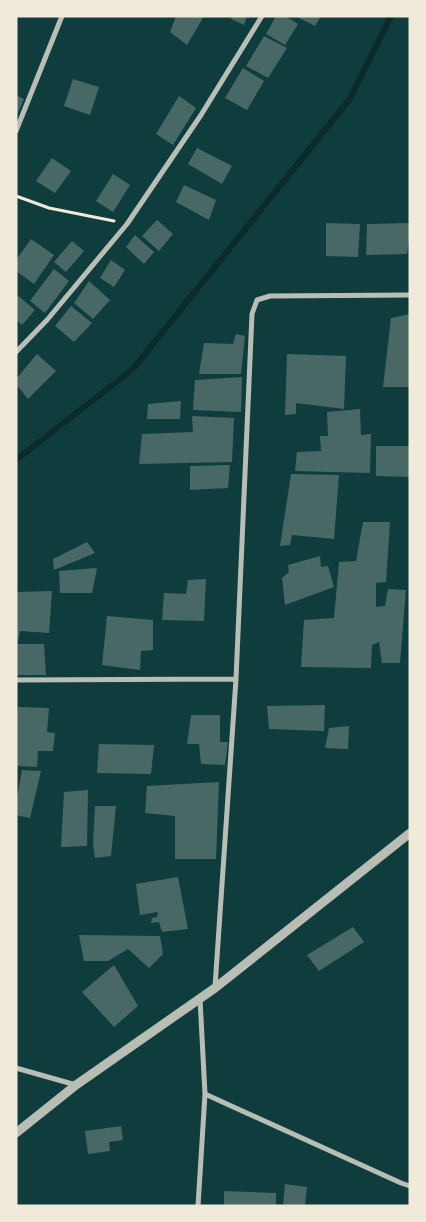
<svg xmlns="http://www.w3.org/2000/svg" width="426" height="1222" font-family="'IBM Plex Sans',sans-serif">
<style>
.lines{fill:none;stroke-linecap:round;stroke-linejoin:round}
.stream{stroke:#0a2a2b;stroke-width:6}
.building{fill:#486865}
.path{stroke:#f1e9da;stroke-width:3}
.minor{stroke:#b8beb3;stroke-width:5}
.tertiary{stroke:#b8beb3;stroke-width:9}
</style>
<rect width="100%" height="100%" fill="#0f3d3e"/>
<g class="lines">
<path class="stream" d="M16 460 133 369 349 100 391 16"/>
</g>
<path class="building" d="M176 16H204L187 45 170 32Z
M232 16H247L244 25 231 19Z
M276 16H285L298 24 285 45 266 34Z
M295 16H321L315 26Z
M264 36 287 48 268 78 246 66Z
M243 68 264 81 247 110 225 98Z
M73 79 99 87 90 115 64 106Z
M16 95 24 99 16 117Z
M179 96 196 108 173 145 156 134Z
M197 148 232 166 222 184 188 164Z
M52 158 71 171 55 193 36 181Z
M113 174 130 185 113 212 96 201Z
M184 185 216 200 209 220 176 202Z
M157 220 173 234 159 251 142 236Z
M326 223 360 224 358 257 326 256Z
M410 223V233L407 254 366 255 367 224Z
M135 235 154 252 144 264 126 247Z
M31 239 54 255 34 284 16 271V260Z
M72 241 84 251 66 272 54 262Z
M111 260 125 270 114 287 100 278Z
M54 269 69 281 45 313 30 301Z
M89 281 110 300 93 319 74 303Z
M16 294 35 310 22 325 16 320Z
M71 306 92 323 74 342 55 326Z
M410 314V387H383L391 318Z
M236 334 245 336 241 374H199L204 343 233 344Z
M37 354 56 371 28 399 16 384V379Z
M287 354 346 356 344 409 296 403V414L285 415Z
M242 377 241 412 193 410 195 380Z
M181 401 180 419H147L148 404Z
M360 409 361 435 371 434 370 473 295 471 297 452 321 451 320 436H328L327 412Z
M192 416 234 418 232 462 139 464 142 434 193 432Z
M376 446H410V477L376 476Z
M230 465 228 488 190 490V466Z
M291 474 339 475 334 539 292 535 290 545 280 546Z
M363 522H390L386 582 376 583V607L385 606 388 589 406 590 400 663H382L379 642 372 645 371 668 301 667 304 620 334 618 339 562 356 561Z
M87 542 95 553 54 570 53 559Z
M320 556 321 567 328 566 334 587 285 605 282 578 289 572 288 565Z
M97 568 92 593H60L59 571Z
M206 579 204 621 162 620 164 593 186 594 188 580Z
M52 591 49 633 20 631 18 641H16V592Z
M107 616 153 620V650L141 651 140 670 102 665Z
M16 644H44L46 675H16Z
M325 705 324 731 269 729 267 706Z
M18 707 49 708 47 732 55 733 53 751H38L37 767 16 766V721Z
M191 715H220V742H228L225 765 201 764 199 744H187Z
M349 726 348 749 325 748 329 728Z
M99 744 154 745 151 774 97 773Z
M22 770 41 771 30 818 16 815V804Z
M219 782 216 859H175V816L145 813 147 786Z
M88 790 87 846 61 847 64 792Z
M95 806H116L111 856 95 858 93 843Z
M178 877 188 929 162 932 159 922 151 923 152 918 157 917 158 912 140 915 136 884Z
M353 927 364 942 319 971 307 955Z
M79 935 160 936 163 954 149 968 128 949 108 961H84Z
M114 965 138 1006 114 1027 82 992Z
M121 1126 123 1140 109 1142 110 1151 88 1154 85 1131Z
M285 1184 307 1187 305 1206H283Z
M224 1191 276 1193V1206H224Z"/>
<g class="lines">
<path class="path" d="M16 196 49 208 114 221"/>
<path class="minor" d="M16 131 62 16
M16 352 47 320 127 224 201 115 262 16
M16 680 236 679
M215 987 236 679 252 314 257 300 270 296 410 295
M16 1068 76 1085
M205 1094 401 1183 410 1186
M198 1206 205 1094 200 999"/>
<path class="tertiary" d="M16 1133 76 1085 215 988 410 833"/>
</g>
<rect width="426" height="1222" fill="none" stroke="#f1e9da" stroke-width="35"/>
</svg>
